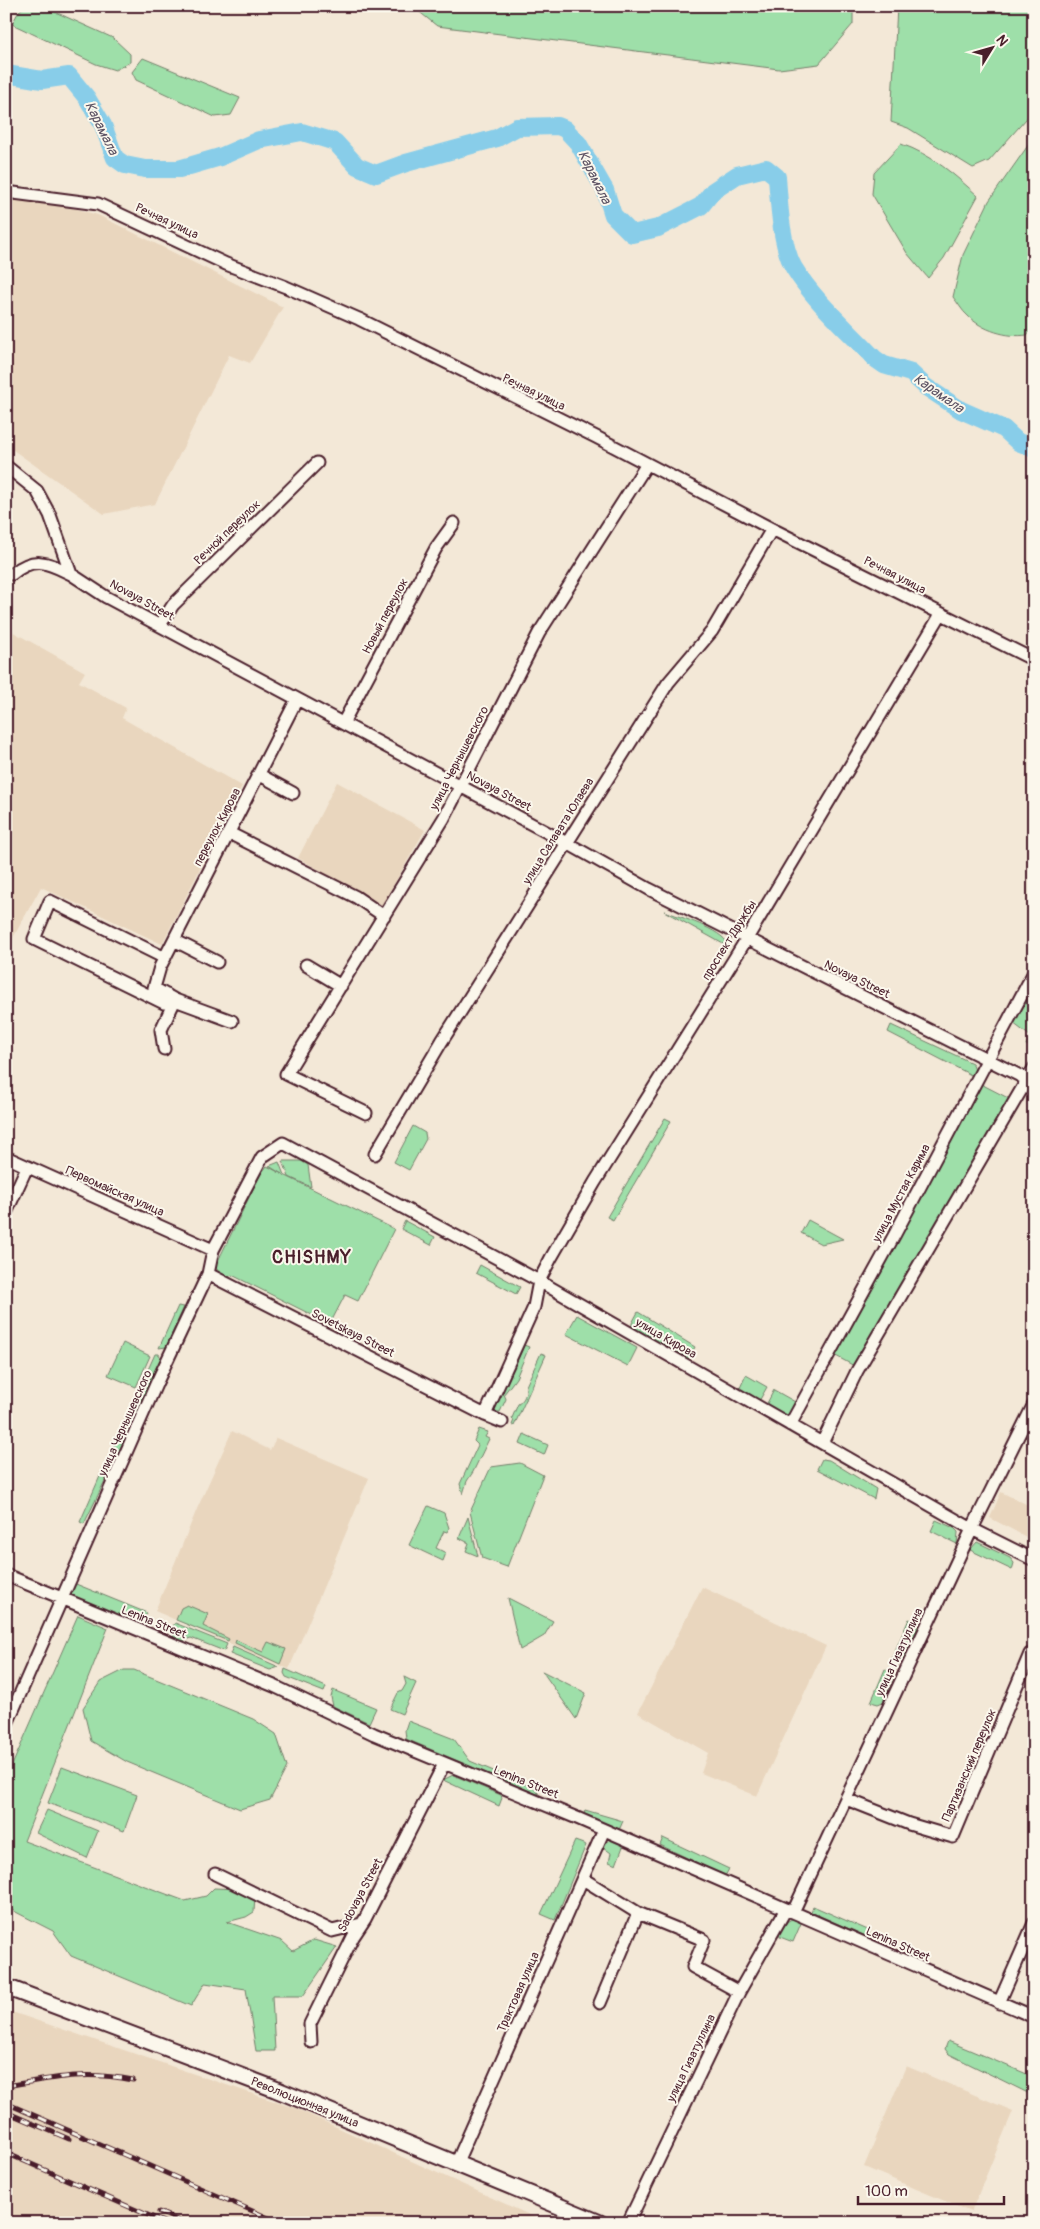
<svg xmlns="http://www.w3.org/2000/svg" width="1040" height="2229" font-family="Pangolin,sans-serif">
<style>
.built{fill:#e9d6be}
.green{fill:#9edfa9;stroke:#747f6a}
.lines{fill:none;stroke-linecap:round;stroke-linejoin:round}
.river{stroke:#88cde9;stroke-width:18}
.minor-casing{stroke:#4a1f2b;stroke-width:15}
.secondary-casing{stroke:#4a1f2b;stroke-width:19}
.minor{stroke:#fbf7ec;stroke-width:11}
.secondary{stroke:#fbf7ec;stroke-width:15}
.rail-casing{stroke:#4a1f2b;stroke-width:5}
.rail{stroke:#fbf7ec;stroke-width:3;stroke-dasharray:9;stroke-linecap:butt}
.labels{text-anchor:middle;stroke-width:4;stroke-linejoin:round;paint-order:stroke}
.street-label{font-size:12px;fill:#4a1f2b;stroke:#fbf7ec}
.water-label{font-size:14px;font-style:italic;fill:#5d5364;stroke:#fbf7ec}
.district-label{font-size:18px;font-weight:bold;letter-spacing:1px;fill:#4a1f2b;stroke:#fbf7ec}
</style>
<rect width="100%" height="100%" fill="#f3e8d7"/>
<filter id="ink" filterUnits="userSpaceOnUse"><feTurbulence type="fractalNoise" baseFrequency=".02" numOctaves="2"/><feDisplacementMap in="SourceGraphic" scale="10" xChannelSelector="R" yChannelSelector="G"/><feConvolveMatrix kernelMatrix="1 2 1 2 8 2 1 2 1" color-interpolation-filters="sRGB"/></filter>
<g filter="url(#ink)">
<path class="built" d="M6 198 66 206 98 215 283 307 250 363 229 355 155 504 104 514 6 445Z
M6 628 85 672 79 682 126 708 122 718 242 786 162 944 41 887 9 945 6 943Z
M337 782 425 830 382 905 298 858Z
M232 1431 270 1450 276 1438 369 1478 289 1669 155 1611 197 1509Z
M1001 1492 1034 1508V1541L990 1518Z
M702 1587 826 1646 757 1796 701 1773 708 1753 638 1713Z
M6 2010 297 2109 547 2223H6Z
M906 2066 1013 2111 971 2212 864 2167Z"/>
<path class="green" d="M26 6H42L113 38 130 54V62L115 70 96 64 12 24 19 11Z
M412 6H853V24L819 64 779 69 437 26Z
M897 6H1034V110L989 161 973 168 908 128 891 122Z
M143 58 240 98 231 115 215 117 136 80 132 72Z
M1034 137V326L1027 335C1007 338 982 330 968 316 962 311 958 303 953 297L963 255 989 201Z
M901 144C931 154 955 175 978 196L944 258 928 278 907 253 872 194 874 173Z
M664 911C680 917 721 929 728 944L725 945Z
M1034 984V1046L1026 1045 1030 1036 1013 1023Z
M891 1025 972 1063 975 1070 973 1076 888 1032Z
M981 1084 1010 1099 858 1368 834 1355Z
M665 1118 671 1121 613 1220 607 1217Z
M413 1126 425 1133 426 1139 409 1170 394 1162Z
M283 1161H301L308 1165 311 1187 289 1177Z
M279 1162 284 1175 394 1229 358 1301 345 1295 330 1324 232 1275 225 1279 215 1267 260 1175 267 1166 282 1174 269 1166Z
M808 1220 843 1239 821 1244 801 1233Z
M405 1221 435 1237 431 1245 401 1229Z
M480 1265 520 1287 516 1294 476 1273Z
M178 1306 184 1307 166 1347 159 1348Z
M638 1312 695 1347 689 1358 684 1359 632 1330V1323Z
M577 1315 637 1348 628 1366 566 1334Z
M123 1343 150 1356 136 1387 108 1375Z
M524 1345 529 1347 516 1378 504 1394 506 1399 500 1412H497L494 1416 487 1412 513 1360 517 1361Z
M541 1353 546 1355 514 1426 512 1425 514 1420 512 1418 518 1404C524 1401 527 1393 526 1386Z
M155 1354H159L161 1359 118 1453 111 1452Z
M746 1375 767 1387 758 1403 739 1390Z
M774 1390 797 1403 790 1414 784 1416 765 1407Z
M479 1429 488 1432 485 1437 489 1439 473 1472 467 1481 463 1494 460 1484 478 1445 474 1441Z
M524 1434 548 1445 544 1455 520 1444Z
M108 1458 114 1462 84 1524 80 1522Z
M822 1459 829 1460 876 1489 874 1499 817 1469Z
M520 1463 543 1475 507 1567 482 1558 470 1512 491 1467Z
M428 1506 444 1513 449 1528 447 1532 444 1531 436 1548 446 1553 443 1561 409 1545Z
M468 1517 478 1556 466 1551 469 1543 459 1538Z
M936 1520 954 1528 958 1532 957 1544 931 1531Z
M977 1542 1010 1558 1014 1563 1012 1570 970 1550Z
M71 1582 147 1613 142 1623 138 1624 70 1596 68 1591Z
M508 1598 553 1621 544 1636 520 1650Z
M187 1605 208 1614 203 1626 229 1639 228 1641 176 1620 181 1608Z
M78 1615 108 1628 24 1841 185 1901 206 1896 214 1888 241 1889 255 1896 254 1912 246 1917 227 1922 282 1941 293 1951 314 1940 337 1947 303 1996H272L275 2051H256L246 1989 205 1983 191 2006 71 1956 53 1931 6 1907V1779Z
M909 1619 916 1622 918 1627 903 1658 899 1660 892 1658Z
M175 1623 227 1644 224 1651 191 1638 182 1641 175 1640 171 1630Z
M236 1640 263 1652 268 1642 286 1649 280 1664 235 1643Z
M233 1647 279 1667 270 1670 230 1654Z
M285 1669 326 1687 324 1692 286 1677 284 1673Z
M885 1669 892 1672 894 1675 883 1702 878 1704 871 1702Z
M124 1670H134L253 1719 276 1734 287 1767 270 1800 240 1809 127 1762 91 1741 83 1708 100 1682Z
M542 1671 586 1693 576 1719Z
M404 1677 416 1683 402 1714 390 1709 398 1693 402 1691 406 1684Z
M333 1690 376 1708 369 1723 333 1706 331 1697Z
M408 1721 454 1739 470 1761 536 1789 539 1795 406 1739 405 1730Z
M62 1767 137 1795 124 1831 48 1803Z
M453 1775 501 1795 502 1798 499 1806 443 1780Z
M47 1810 98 1831 87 1858 36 1833Z
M585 1810 623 1821 620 1828 618 1829 584 1814Z
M663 1838 729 1869 725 1876 660 1845Z
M612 1839 624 1844 616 1865 609 1862 611 1853 603 1847 604 1844Z
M575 1841 586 1845 555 1920 541 1914Z
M813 1906 870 1931 868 1937 811 1912Z
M794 1918 802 1921 793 1942 780 1937 779 1932 788 1921Z
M948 2041 1034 2077V2096L949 2054 945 2049Z"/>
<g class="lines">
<path class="river" d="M6 74 42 80 69 76 87 98 103 125 115 158 125 165 145 169H179L220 157 259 140 302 132 335 142 357 166 376 174 406 163 497 138 517 127 558 126 565 129 578 143 605 190 613 215 632 234 658 228 701 206 713 191 737 175 766 168 777 177C779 203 781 246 794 268 814 301 847 329 874 358L884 365 911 373 926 387 961 410 1004 429 1018 442 1034 448"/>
<g class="minor-casing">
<path id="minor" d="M6 192 98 204 226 264 286 287 359 319 596 437 772 529 1034 660
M6 466 37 491 50 515 71 574 106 597 567 843 649 889 1034 1083
M6 574H12C35 555 48 563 71 574
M160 625 173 605 317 463
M343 723 436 548 454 523
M260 775 293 793
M229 833 356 897 384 916
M174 940 217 962
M165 958 50 901 34 939 164 1003 167 995
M306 965 341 986
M175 1000 232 1021
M164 1049 161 1030 175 1000 154 988 160 967 297 699
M366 1113 286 1074 444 818 539 633 647 464
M375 1154 442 1041 567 843 668 683 712 631 772 529
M6 1157 213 1250
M6 1213 27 1167
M208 1274 485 1415
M502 1422 485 1415 534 1307 539 1281 551 1258 595 1182 746 940 941 614
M790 1425 895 1234 1034 972
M822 1443 857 1371 1034 1068
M6 1575 274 1686 374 1734 577 1818 1034 2017
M6 1726 157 1382 208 1274 213 1250 262 1157 283 1143 539 1281 972 1529 1034 1560
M846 1799 909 1824 953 1837 1030 1654
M215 1874 332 1931 361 1924
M583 1879 638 1913 704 1940 693 1967 739 1992
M793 1912 972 1529 1034 1404
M600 2003 638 1913
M999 2003 1034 1923
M311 2042 310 2024 353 1937 365 1919 444 1764
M456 2164 604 1830
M628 2223 739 1992 786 1909"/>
</g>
<g class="secondary-casing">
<path id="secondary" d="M6 1987 275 2089 600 2223"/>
</g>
<use href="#minor" class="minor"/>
<use href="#secondary" class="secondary"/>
<g class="rail-casing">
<path id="rail" d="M6 2084 12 2085C58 2077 87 2071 133 2080
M6 2103 280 2223
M6 2112 69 2139
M6 2153 166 2223
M159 2212 184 2223"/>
</g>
<use href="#rail" class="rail"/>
</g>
</g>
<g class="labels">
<g class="street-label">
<text transform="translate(167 221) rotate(25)" y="4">Речная улица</text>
<text transform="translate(534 392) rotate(26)" y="4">Речная улица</text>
<text transform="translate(227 532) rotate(-44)" y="4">Речной переулок</text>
<text transform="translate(895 575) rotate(27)" y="4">Речная улица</text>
<text transform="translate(142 600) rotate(29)" y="4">Novaya Street</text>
<text transform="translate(385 616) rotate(-62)" y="4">Новый переулок</text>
<text transform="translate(459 758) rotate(-63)" y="4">улица Чернышевского</text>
<text transform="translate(499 791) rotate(28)" y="4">Novaya Street</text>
<text transform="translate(217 827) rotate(-62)" y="4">переулок Кирова</text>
<text transform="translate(558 831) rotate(-58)" y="4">улица Салавата Юлаева</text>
<text transform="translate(729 940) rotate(-58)" y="4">проспект Дружбы</text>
<text transform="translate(857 979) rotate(26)" y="4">Novaya Street</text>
<text transform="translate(115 1191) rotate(24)" y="4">Первомайская улица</text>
<text transform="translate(901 1193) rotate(-62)" y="4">улица Мустая Карима</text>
<text transform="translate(353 1333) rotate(27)" y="4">Sovetskaya Street</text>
<text transform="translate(666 1338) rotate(30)" y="4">улица Кирова</text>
<text transform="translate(125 1423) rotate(-66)" y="4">улица Чернышевского</text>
<text transform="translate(154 1622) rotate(22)" y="4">Lenina Street</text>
<text transform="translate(899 1652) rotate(-65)" y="4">улица Гизатуллина</text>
<text transform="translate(969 1765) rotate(-67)" y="4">Партизанский переулок</text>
<text transform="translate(526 1782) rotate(22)" y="4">Lenina Street</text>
<text transform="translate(360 1895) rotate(-62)" y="4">Sadovaya Street</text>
<text transform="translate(898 1944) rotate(24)" y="4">Lenina Street</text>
<text transform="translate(518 1992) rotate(-66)" y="4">Трактовая улица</text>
<text transform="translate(691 2058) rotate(-64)" y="4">улица Гизатуллина</text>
<text transform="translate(305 2102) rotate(22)" y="4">Революционная улица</text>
</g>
<g class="water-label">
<text transform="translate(102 128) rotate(64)" y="5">Карамала</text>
<text transform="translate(595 177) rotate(64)" y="5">Карамала</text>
<text transform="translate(939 393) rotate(35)" y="5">Карамала</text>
</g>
<g class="district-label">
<text x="312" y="1263">CHISHMY</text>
</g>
</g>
<rect width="1040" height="2229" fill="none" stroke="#fbf7ec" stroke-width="25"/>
<rect x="12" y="12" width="1015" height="2204" fill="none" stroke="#4a1f2b" stroke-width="2" filter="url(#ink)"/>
<g transform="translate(992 48) rotate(53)" stroke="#fbf7ec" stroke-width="4" paint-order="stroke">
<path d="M0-4L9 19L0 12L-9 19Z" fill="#4a1f2b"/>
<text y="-8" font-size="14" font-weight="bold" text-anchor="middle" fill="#4a1f2b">N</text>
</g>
<path d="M858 2196v8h146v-8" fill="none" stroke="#4a1f2b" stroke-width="2.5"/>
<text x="865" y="2196" font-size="15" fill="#4a1f2b" stroke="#fbf7ec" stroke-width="4" paint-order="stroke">100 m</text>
</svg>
